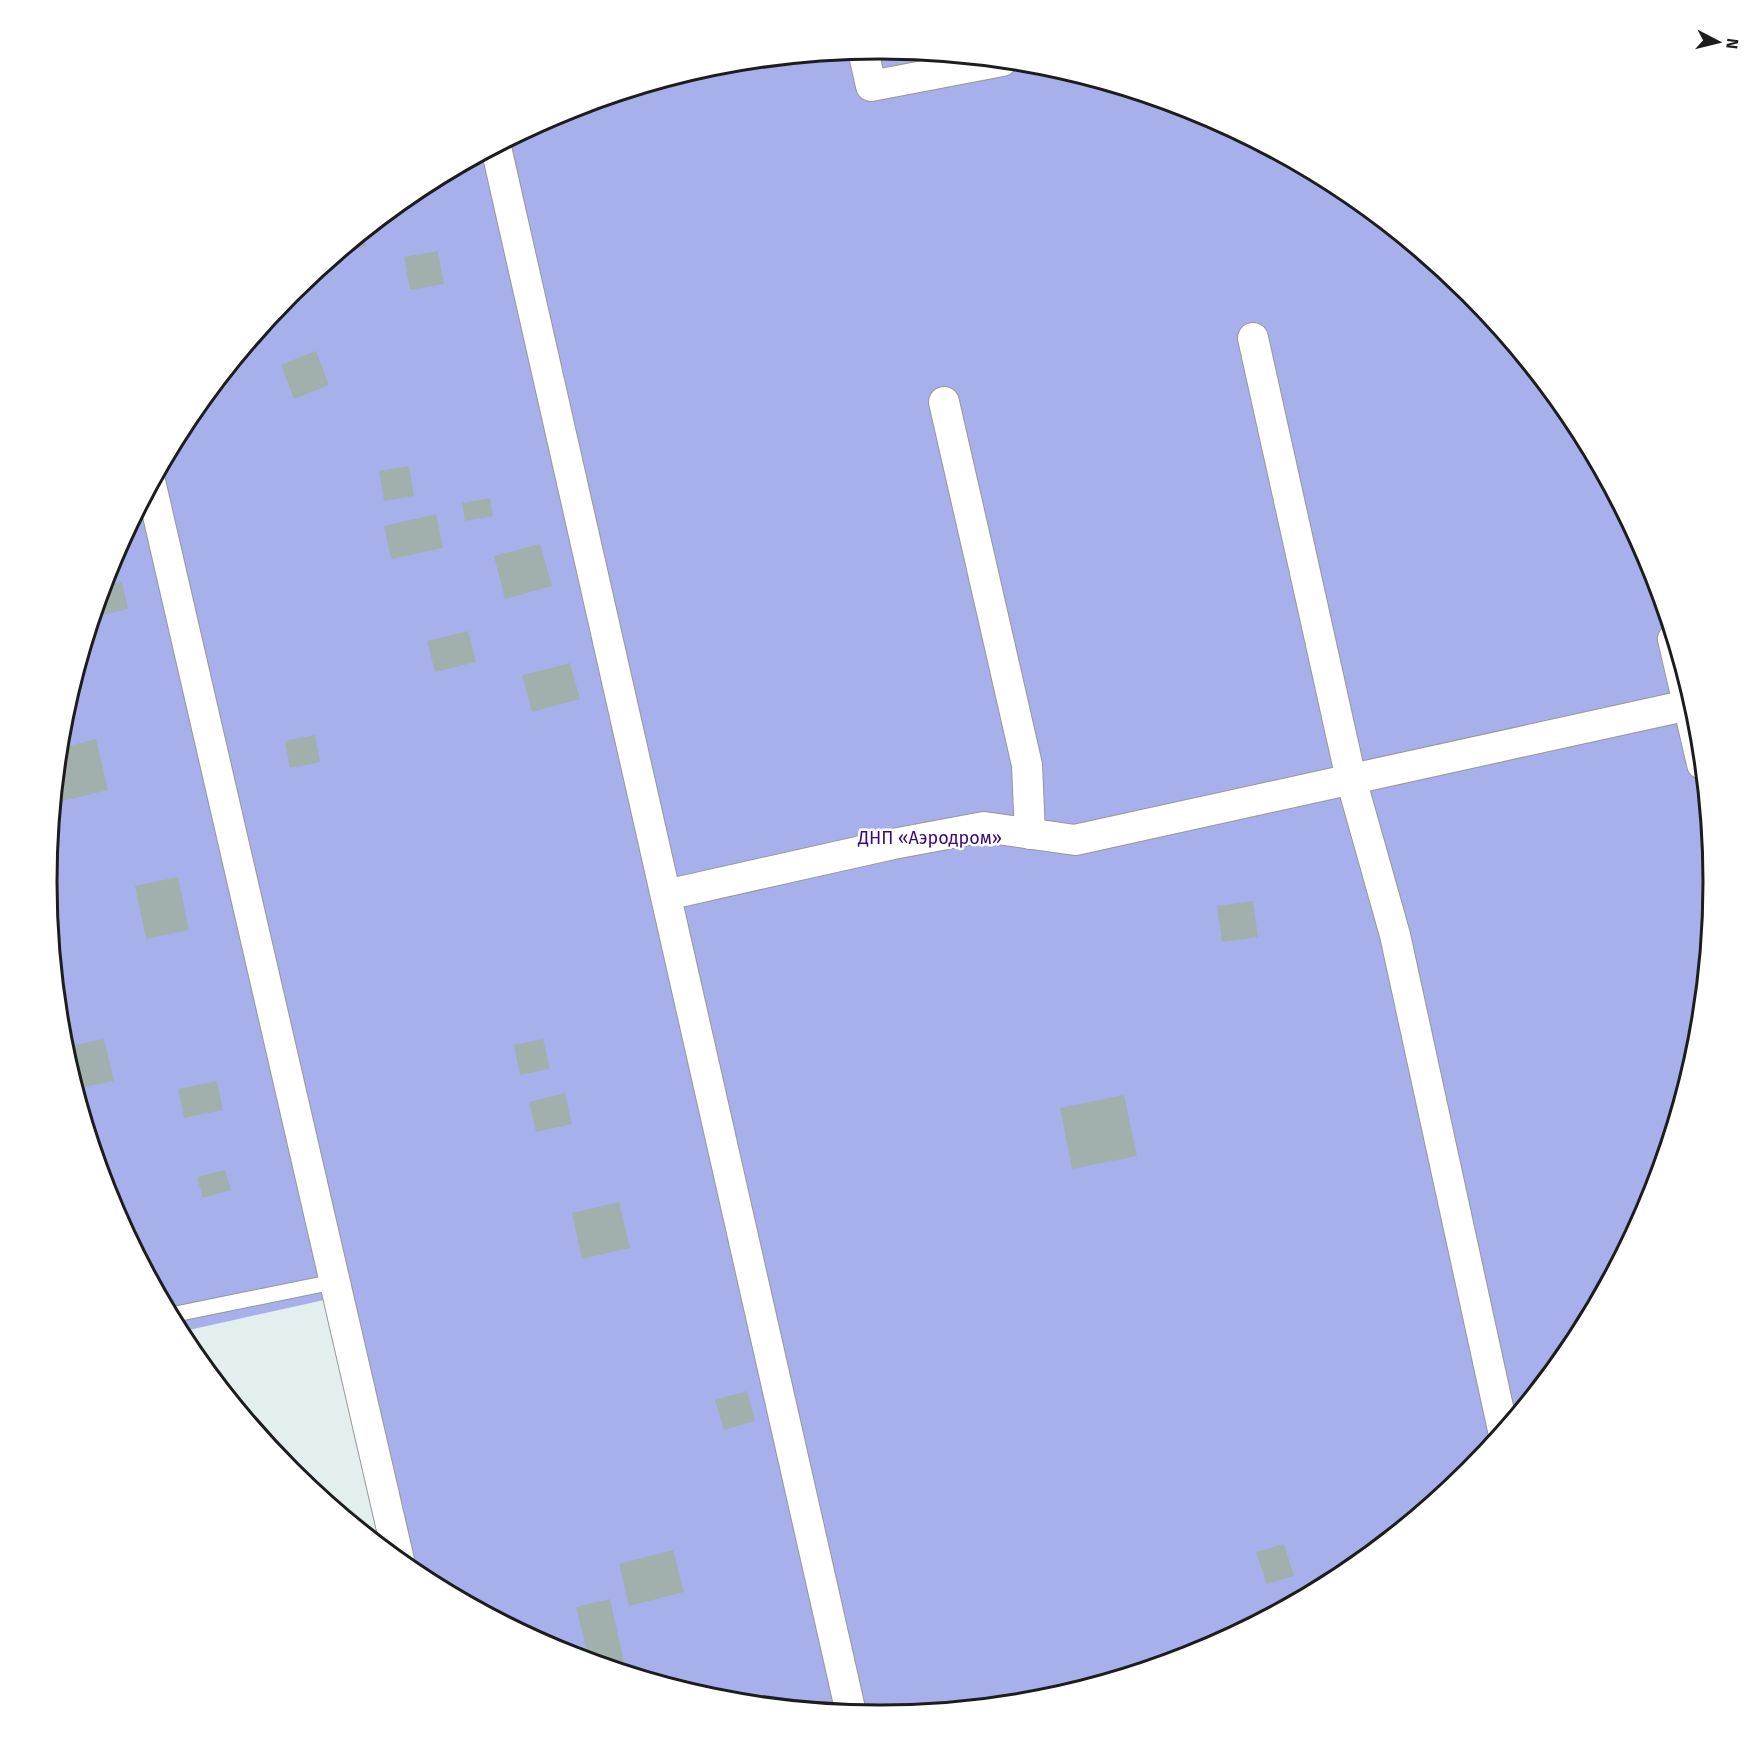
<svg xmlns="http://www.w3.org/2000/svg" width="1760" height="1764" font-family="'Fira Sans',sans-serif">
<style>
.grass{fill:#a7b0ea}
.building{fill:#a2b0ad}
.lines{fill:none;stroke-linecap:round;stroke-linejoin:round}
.lane-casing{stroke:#979797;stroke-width:17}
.street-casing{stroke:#979797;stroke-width:32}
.lane{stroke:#fff;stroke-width:15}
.street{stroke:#fff;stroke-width:30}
.labels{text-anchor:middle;stroke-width:5;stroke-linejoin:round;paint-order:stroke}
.park-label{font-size:18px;fill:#3c097d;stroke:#fff}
.rim{fill:none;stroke:#1d1d1d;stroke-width:3}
</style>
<rect width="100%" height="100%" fill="#e3eeee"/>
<path class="grass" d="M880 49 1043 65 1199 112 1343 189 1470 293 1573 419 1650 563 1698 720 1713 882 1697 1045 1650 1201 1573 1345 1469 1472 1343 1575 1199 1652 1042 1700 880 1715 717 1699 561 1652 417 1575 382 1546 324 1300 180 1332 110 1201 62 1044 47 882 63 719 110 563 187 419 291 292 417 189 561 112 718 64Z"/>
<path class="building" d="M363 233 366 246 340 252 359 236Z
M438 251 444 284 410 290 404 257Z
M316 351 329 385 294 399 281 365Z
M409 466 414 496 384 501 379 471Z
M490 498 493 516 465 521 462 503Z
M436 514 443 548 391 559 384 526Z
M540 544 552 586 505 599 494 556Z
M122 582 128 609 94 617 103 586Z
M468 631 476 662 435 672 427 641Z
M570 663 580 699 532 712 522 675Z
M315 735 320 762 290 768 285 741Z
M96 739 108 790 54 803 60 748Z
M178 877 189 930 146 939 135 886Z
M1253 901 1258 937 1222 942 1217 906Z
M104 1039 114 1081 80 1088 71 1046Z
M543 1039 550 1069 520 1075 514 1045Z
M217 1081 223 1110 184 1118 178 1089Z
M565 1093 572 1124 536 1132 529 1102Z
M1124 1095 1137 1156 1072 1169 1060 1108Z
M225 1170 231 1190 203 1198 197 1177Z
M619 1202 630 1248 582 1259 572 1213Z
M747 1391 755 1421 724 1430 715 1400Z
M1284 1544 1294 1576 1267 1584 1256 1552Z
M673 1550 684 1592 629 1606 619 1564Z
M610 1599 625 1666 614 1668 589 1660 576 1607Z"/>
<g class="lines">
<g class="lane-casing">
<path id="lane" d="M171 1315 333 1282"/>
</g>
<g class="street-casing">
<path id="street" d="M863 50 871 86 1002 61
M496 147 851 1713
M1253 338 1351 779 1395 935 1503 1430
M944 402 1027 765 1030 834
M151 485 399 1560
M1673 639 1702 764
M666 895 893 844 984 827 1075 840 1693 704"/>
</g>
<use href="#lane" class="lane"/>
<use href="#street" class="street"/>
</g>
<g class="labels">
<g class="park-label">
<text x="930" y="844">ДНП «Аэродром»</text>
</g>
</g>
<path d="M0 0H1760V1764H0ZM57 882a823 823 0 1 1 1646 0a823 823 0 1 1-1646 0Z" fill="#fff" fill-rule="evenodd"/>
<path class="rim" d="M57 882a823 823 0 1 1 1646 0a823 823 0 1 1-1646 0Z"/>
<g transform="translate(1718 42) rotate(97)" stroke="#ffffff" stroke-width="4.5" paint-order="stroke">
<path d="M0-4.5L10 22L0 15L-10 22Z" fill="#1d1d1d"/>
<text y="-9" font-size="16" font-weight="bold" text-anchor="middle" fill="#1d1d1d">N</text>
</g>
</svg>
